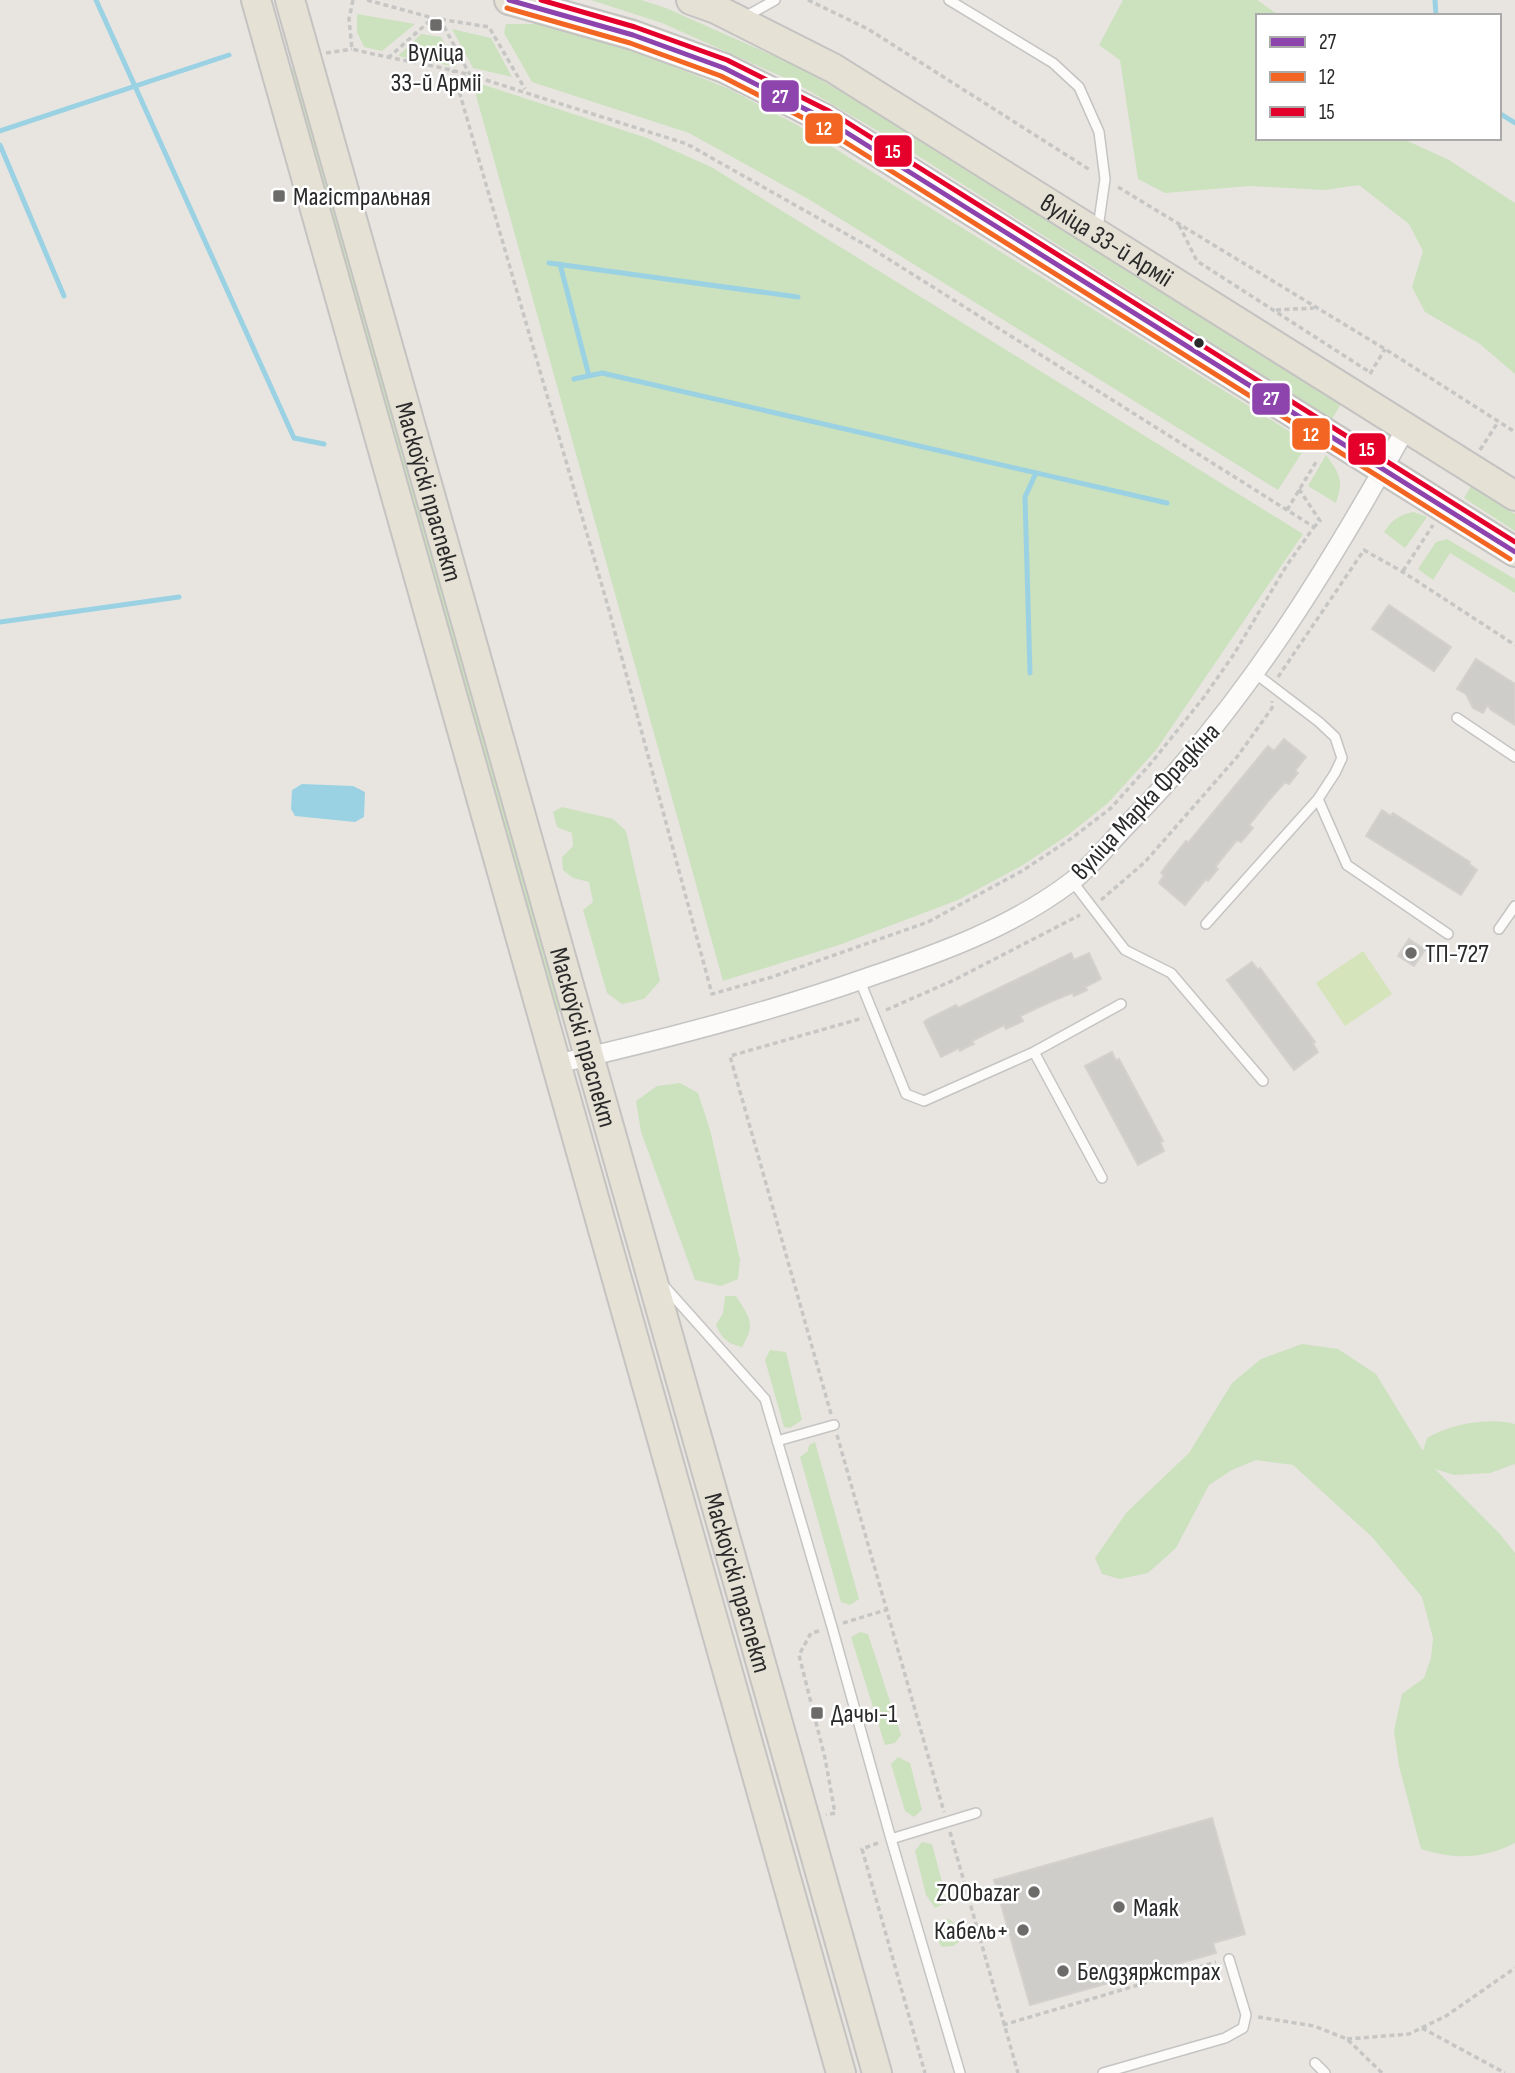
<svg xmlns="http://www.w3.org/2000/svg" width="1515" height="2073" font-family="'Sofia Sans Condensed',sans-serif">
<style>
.green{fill:#cce1bd}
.pitch{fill:#d5e4bb}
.water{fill:#9bd2e3}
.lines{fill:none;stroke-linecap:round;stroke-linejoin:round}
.stream{stroke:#9bd2e3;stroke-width:5}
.building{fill:#cfcdca;stroke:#d3d0cd;stroke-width:2}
.lane-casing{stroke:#c4c4c3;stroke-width:12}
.street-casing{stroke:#c4c4c3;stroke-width:21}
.primary-casing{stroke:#c4c3c2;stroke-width:32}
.path{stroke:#c6c6c5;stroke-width:3.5;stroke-dasharray:5 3.5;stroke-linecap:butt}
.lane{stroke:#fcfbfa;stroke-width:9}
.street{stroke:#fcfbfa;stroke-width:18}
.primary{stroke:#e5e1d5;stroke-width:28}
.bus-1-casing{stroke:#fff;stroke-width:10}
.bus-2-casing{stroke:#fff;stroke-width:10}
.bus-3-casing{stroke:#fff;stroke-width:10}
.bus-1{stroke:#8e44ad;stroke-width:5}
.bus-2{stroke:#f26522;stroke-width:5}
.bus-3{stroke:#e4002b;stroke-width:5}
.poi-dot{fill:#6c6b6a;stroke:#fff;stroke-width:2.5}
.bus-dot{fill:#2a2a2a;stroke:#fff;stroke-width:2.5}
.labels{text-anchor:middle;stroke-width:5;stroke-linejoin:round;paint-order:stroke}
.poi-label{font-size:26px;fill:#2a2a2a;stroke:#fff;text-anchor:start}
.street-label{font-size:26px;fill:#2a2a2a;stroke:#fff}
.line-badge{stroke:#fff;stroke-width:2.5}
.badge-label{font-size:19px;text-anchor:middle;font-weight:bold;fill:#fff}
</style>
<rect width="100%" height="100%" fill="#e8e5e1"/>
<path class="green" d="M591 0H641L666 8 801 68 897 125 1341 404 1332 419 890 138 794 82 662 23Z
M1123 0H1257L1280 16H1258V138H1401L1449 160 1515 203V374L1480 344 1425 312 1412 287 1423 251 1409 224 1359 185 1324 190 1250 186 1165 193 1138 179 1120 60 1099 45Z
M357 14 415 24 382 51 364 47 357 32Z
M506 24H544L619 44 729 89 797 125 1308 443 1278 490 810 200 689 133 532 82 504 33Z
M452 29 491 38 512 77 473 68Z
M421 34 441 37 457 67 398 56Z
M301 66 567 1010 553 1014 287 70Z
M472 81 647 138 713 168 1303 534 1156 750 1108 803 1068 835 1023 865 958 900 839 945 723 981Z
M1326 455C1340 474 1344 480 1336 503L1308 486Z
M1471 486 1515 514V531L1464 498Z
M1414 512 1427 517 1405 548 1384 532C1393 519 1399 515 1414 512Z
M1447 539 1515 579V593L1450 553 1433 580 1418 569 1436 542Z
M562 807 613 819 626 831 660 981 644 999 622 1004 607 993 583 910 593 902 589 882 573 878 563 870 562 857 573 846 572 833 557 827 553 812Z
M680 1083 698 1093 710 1130 740 1260 738 1279 721 1286 695 1280 641 1132 636 1101 657 1086Z
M725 1296H736C750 1318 756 1324 742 1347 728 1344 721 1338 716 1325L723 1313Z
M1302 1344 1338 1349 1376 1374 1423 1451 1427 1438C1451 1424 1488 1417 1515 1424V1464L1490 1473 1454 1475 1435 1469 1499 1533 1515 1553V1843C1482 1859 1457 1860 1421 1849L1399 1766 1394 1731 1402 1694 1424 1678 1431 1658 1433 1638 1422 1597 1372 1537 1293 1465 1256 1460 1232 1470 1209 1485 1176 1548 1148 1573 1120 1579 1102 1574 1095 1558 1127 1512 1189 1453 1232 1383 1261 1359Z
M770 1350 786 1352 802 1420 790 1428 784 1427 765 1360Z
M815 1442 859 1599 850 1605 841 1602 800 1457 808 1451 809 1445Z
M860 1632 868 1634 901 1735 895 1743 885 1745 851 1637Z
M898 1757 910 1763 922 1810 914 1817 905 1811 891 1764Z
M922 1842 932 1844 945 1893 946 1903 935 1908 926 1895 915 1851Z
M949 1919C958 1925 959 1932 959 1942L953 1946 942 1947 936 1938V1925L941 1921Z"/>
<path class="pitch" d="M1363 951 1392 994 1345 1026 1316 983Z"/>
<path class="water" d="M302 784 353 786 365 792 364 817 355 822 295 816 291 809 292 790Z"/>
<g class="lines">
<path class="stream" d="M96 0 294 438 324 444
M1435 0 1436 16
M1499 113 1515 123
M0 131 229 55
M0 145 64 296
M549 263 798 297
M560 264 589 376
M574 379 602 373 1167 503
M0 622 179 597
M1030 673 1025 497 1036 473"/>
</g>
<path class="building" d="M1389 605 1451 647 1434 671 1372 629Z
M1476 659 1515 684V725L1490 709 1488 704 1483 713 1473 708 1466 694 1457 689Z
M1284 739 1306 757 1295 771 1298 773 1289 784 1285 782 1270 799 1249 825 1253 828 1241 842 1237 840 1215 867 1218 869 1208 881 1206 879 1185 905 1159 883 1164 875 1161 873 1166 866 1186 841 1188 843 1268 746 1274 751Z
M1382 810 1391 816 1393 813 1470 862 1469 864 1477 870 1461 895 1366 836Z
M1409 939 1425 950 1414 966 1398 956Z
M1071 953 1074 960 1089 953 1101 979 1085 987 1087 990 1074 996 1072 993 1050 1002 1020 1016 1023 1021 1006 1029 1004 1025 972 1041 974 1044 967 1047 960 1051 959 1048 941 1057 924 1022 928 1019 956 1005 958 1008Z
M1252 962 1258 970 1260 968 1315 1042 1313 1044 1318 1052 1294 1070 1227 980Z
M1112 1052 1116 1061 1119 1059 1163 1141 1160 1142 1164 1151 1138 1165 1085 1066Z
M1212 1818 1245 1934 1213 1943 1216 1953 1030 2005 994 1880Z"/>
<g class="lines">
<g class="lane-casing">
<path id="lane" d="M949 0 1053 63 1079 87 1099 132 1105 179 1098 228
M743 18 775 0
M1457 718 1515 757
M1318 799 1347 865 1448 934
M1072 881 1125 950 1171 973 1263 1081
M1206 924 1318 799 1335 773 1342 758 1335 737 1319 722 1256 674
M1499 929 1515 906
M860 981 906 1094 924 1101 1034 1052 1121 1004
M1034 1052 1102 1178
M665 1287 765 1399 832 1627 891 1839 960 2073
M777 1441 834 1425
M891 1839 976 1813
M1315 2063 1325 2073
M1103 2073 1225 2038 1243 2028 1246 2015 1229 1959"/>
</g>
<g class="street-casing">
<path id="street" d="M556 1064C662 1040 767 1013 869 977 940 953 1012 927 1071 882 1093 865 1111 841 1130 822 1244 706 1328 569 1406 428"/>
</g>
<g class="primary-casing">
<g id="primary">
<path d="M256 0 841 2073"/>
<path id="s1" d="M290 0 877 2073"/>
<path d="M509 0 633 35 724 68 825 119 1515 552"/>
<path id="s2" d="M691 0 716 9 833 68 1515 496"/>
</g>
</g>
<path class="path" d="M353 0 349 19 352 49C391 59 431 64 470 75L687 144 871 248 1314 527 1287 565 1234 654 1204 697 1152 762 1111 808 1072 838 1022 871 928 922 772 977 712 994 609 610 453 70
M367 0 433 18 489 27 525 89
M808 0 868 29 1090 170
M440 19 470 75
M326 53 352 49
M388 58 433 18
M1118 187 1385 349 1515 432
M1179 225 1197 261 1371 373
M1276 310 1314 308
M1370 374 1385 349
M1480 450 1498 422
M1299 489 1320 521 1314 527
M1287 510 1316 462
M1403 571 1433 525
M1278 677 1364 550 1403 572 1515 645
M1101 900 1145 862 1237 757 1272 708V701
M886 1010 954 980 1080 915
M831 1414 730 1056 863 1018
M837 1435 944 1812
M843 1623 886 1610
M819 1631 811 1633 799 1655 825 1758 835 1813 826 1815
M950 1832 1018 2073
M878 1843 862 1849 925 2073
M1258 2017 1314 2026 1347 2039 1382 2073
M1003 2025 1216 1962
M1422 2028 1505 2073
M1347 2039 1409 2034 1446 2016 1515 1968"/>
<use href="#lane" class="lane"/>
<use href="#street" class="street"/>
<use href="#primary" class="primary"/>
<g class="bus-1-casing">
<path id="bus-1" d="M509 0 633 35 724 68 825 119 1515 552"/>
</g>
<g class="bus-2-casing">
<path id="bus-2" d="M507 8 630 43 721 76 821 127 1510 559"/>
</g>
<g class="bus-3-casing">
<path id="bus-3" d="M541 0 635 27 727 60 829 111 1515 542"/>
</g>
<use href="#bus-1" class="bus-1"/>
<use href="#bus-2" class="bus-2"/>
<use href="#bus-3" class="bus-3"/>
</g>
<g class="poi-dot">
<rect x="429" y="18" width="14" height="14" rx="3.5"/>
<rect x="272" y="189" width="14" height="14" rx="3.5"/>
<circle cx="1411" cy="953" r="7"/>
<rect x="810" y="1706" width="14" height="14" rx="3.5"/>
<circle cx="1034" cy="1892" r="7"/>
<circle cx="1119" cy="1907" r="7"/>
<circle cx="1023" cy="1930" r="7"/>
<circle cx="1063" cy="1971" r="7"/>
</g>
<circle class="bus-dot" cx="1199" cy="343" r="6"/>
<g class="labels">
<g class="poi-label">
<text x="436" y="61" text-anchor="middle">Вуліца<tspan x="436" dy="30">33-й Арміі</tspan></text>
<text x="293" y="205">Магістральная</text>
<text x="1425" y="962">ТП-727</text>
<text x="831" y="1722">Дачы-1</text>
<text x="1020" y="1901" text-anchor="end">ZOObazar</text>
<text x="1133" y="1916">Маяк</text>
<text x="1009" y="1939" text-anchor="end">Кабель+</text>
<text x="1077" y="1980">Белдзяржстрах</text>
</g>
<g class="street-label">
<text dy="9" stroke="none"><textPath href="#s2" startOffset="481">вуліца 33-й Арміі</textPath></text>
<text dy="9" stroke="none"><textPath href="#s1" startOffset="511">Маскоўскі праспект</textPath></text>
<text transform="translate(1145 801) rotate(-47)" y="9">вуліца Марка Фрадкіна</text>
<text dy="9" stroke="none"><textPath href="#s1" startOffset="1078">Маскоўскі праспект</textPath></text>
<text dy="9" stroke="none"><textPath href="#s1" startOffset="1645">Маскоўскі праспект</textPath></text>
</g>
</g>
<g class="line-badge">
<rect x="760" y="79" width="40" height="34" rx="7" fill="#8e44ad"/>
<rect x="804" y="112" width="40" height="33" rx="7" fill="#f26522"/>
<rect x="873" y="134" width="40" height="34" rx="7" fill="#e4002b"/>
<rect x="1251" y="382" width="40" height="34" rx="7" fill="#8e44ad"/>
<rect x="1291" y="417" width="40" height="34" rx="7" fill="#f26522"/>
<rect x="1347" y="432" width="40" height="34" rx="7" fill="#e4002b"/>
</g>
<g class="badge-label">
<text x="780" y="103">27</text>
<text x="824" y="135">12</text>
<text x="893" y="158">15</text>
<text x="1271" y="405">27</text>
<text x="1311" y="441">12</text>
<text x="1367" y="456">15</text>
</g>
<rect x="1256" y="14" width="245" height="126" fill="#ffffff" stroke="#aaaaaa" stroke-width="2"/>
<rect x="1270" y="37" width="35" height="10" fill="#8e44ad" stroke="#aaaaaa" stroke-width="2"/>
<text x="1319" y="49" font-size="21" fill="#2a2a2a">27</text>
<rect x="1270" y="72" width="35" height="10" fill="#f26522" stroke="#aaaaaa" stroke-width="2"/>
<text x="1319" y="84" font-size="21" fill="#2a2a2a">12</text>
<rect x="1270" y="107" width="35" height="10" fill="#e4002b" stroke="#aaaaaa" stroke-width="2"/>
<text x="1319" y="119" font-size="21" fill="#2a2a2a">15</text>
</svg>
